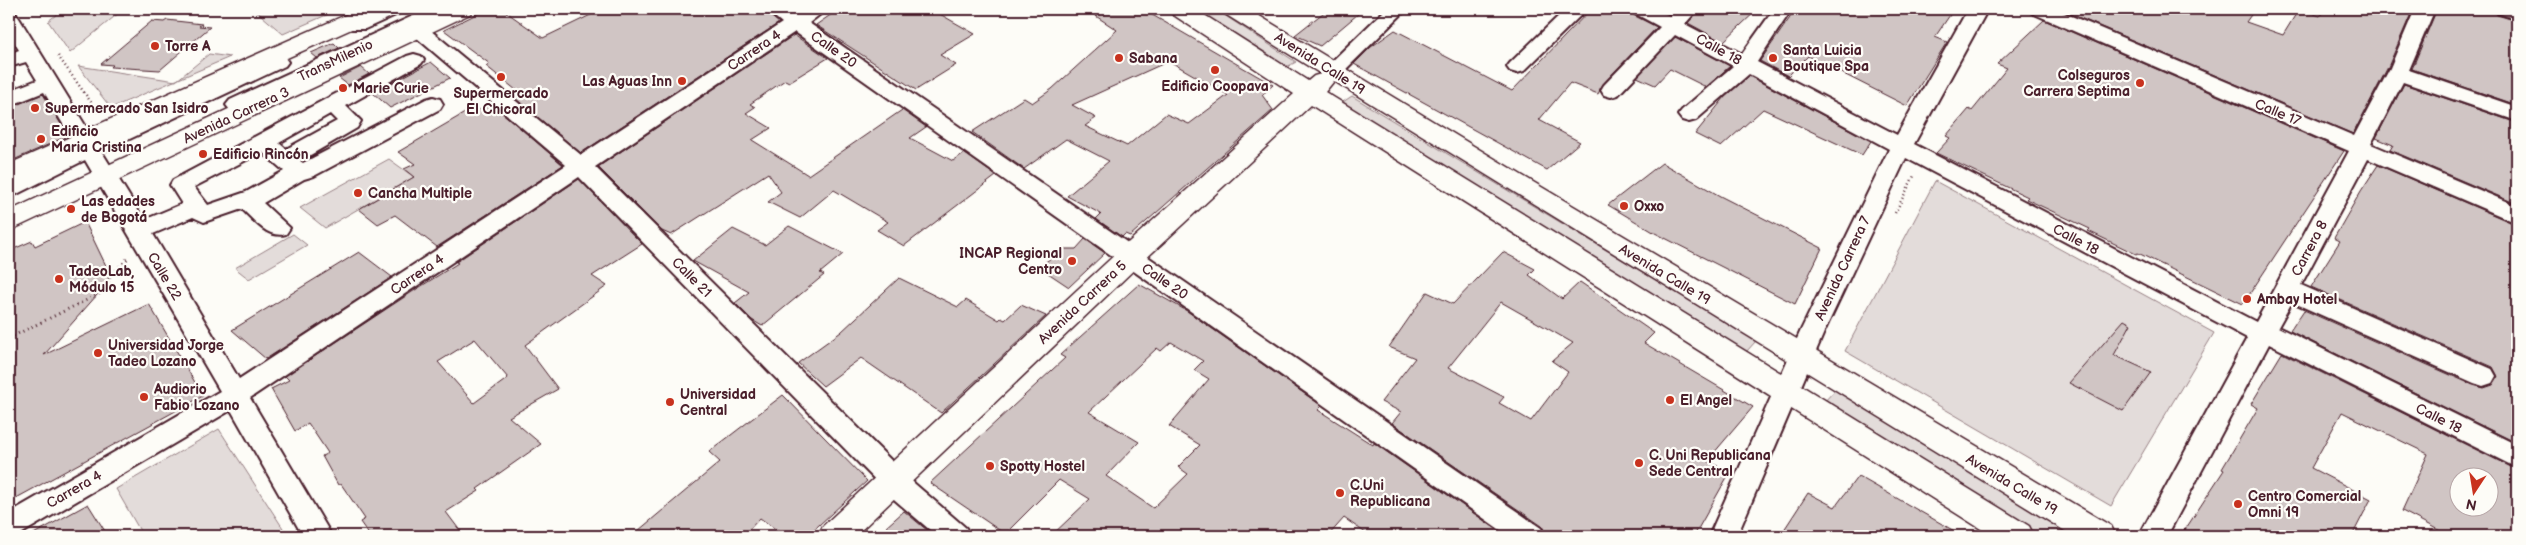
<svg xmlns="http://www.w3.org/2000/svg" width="2526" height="545" font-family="'Balsamiq Sans',sans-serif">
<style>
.green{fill:#e3dcda;stroke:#967e82}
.building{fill:#d0c5c4;stroke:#4a1f2b;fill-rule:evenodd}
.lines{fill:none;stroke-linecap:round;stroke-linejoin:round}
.minor-casing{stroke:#4a1f2b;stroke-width:4}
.major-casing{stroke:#4a1f2b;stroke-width:3}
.path-far1{stroke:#4a1f2b;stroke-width:2.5;stroke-dasharray:1 3;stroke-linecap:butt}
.path{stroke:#4a1f2b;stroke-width:3;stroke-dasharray:1 4;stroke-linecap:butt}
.minor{fill:#fdfcf7;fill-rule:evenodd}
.major{fill:#fdfcf7;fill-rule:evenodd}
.poi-dot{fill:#c8321e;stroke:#fdfcf7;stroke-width:2}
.labels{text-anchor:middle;stroke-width:4.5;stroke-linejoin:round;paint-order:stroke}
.poi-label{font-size:14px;font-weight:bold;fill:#4a1f2b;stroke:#fdfcf7;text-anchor:start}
.street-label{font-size:14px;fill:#4a1f2b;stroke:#fdfcf7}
</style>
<rect width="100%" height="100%" fill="#fdfcf7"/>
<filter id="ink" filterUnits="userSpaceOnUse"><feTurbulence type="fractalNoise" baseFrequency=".02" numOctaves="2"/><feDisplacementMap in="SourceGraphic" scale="10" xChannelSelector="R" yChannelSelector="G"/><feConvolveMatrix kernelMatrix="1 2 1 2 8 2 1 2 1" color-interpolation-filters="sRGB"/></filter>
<g filter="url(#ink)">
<path class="green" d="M64 9H106L120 12 70 53 48 21Z
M254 9H340L283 34Z
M1191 9H1215L1296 62 1283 69Z
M209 54 230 57 111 108 78 66 176 81Z
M1352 96 1756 341 1746 352 1340 104Z
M389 159 414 177 325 228 300 208Z
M1935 181 2214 333 2111 506 1845 351Z
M293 234 307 245 249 279 235 268Z
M1835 390 2076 536H2041L1823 403Z
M219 429 288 536H143L116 489Z"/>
<path class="building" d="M487 9H502L543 38 603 9H762L779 23 581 153 510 94 516 90 486 66 490 64 444 30Z
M839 9H931L975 34 940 55 956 65 916 90 816 25Z
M1085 9H1142L1273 85 1262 95 1273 110 1130 236 1125 234 1122 237 1096 219 1101 214 1067 196 1109 161 1066 139 1024 169 972 132 1024 98 1032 103 1052 89 1117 30ZM1169 61 1228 95 1189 124 1166 114 1127 146 1085 126 1096 118 1072 105Z
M1328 9H1364L1320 46 1295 35Z
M1591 9H1629L1633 15 1657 27 1603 84 1598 94 1570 83 1539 120 1580 142 1547 170 1354 64 1371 47 1395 30 1512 91Z
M1700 9H1758L1723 42 1688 23Z
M1796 9H1954L1935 37 1947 42 1907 106 1808 56 1788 76 1760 61Z
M2059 9H2255L2246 22 2283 35 2299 9 2320 16 2326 9H2413L2388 67 2353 134Z
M2437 9H2493L2497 15 2517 21V105L2412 69Z
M167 20 202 24 199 26 210 27 160 70 111 67 113 65 101 64 152 21 164 22Z
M2044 20 2344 151 2243 304 2138 253 2136 254 2088 231 2090 229 2026 199 2028 197 1936 153 1950 138 1946 136 1969 109 1972 111 2007 68 1997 64Z
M794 35 828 58 789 82 785 80 750 104 755 107 746 113 771 128 752 140 808 175 902 110 926 127 910 138 953 161 964 153 996 176 904 246 877 230 888 222 834 190 800 218 768 202 781 192 768 173 671 235 662 231 598 167Z
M1675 37 1730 66 1706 87 1670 69 1655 85 1637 77Z
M334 43 339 48 317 58 311 53Z
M431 62 450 78 390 108 373 93Z
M361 67 369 74 348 85 339 78Z
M1749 76 1871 141 1862 155 1763 109 1721 147 1695 134 1725 97Z
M2404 84 2517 123V204L2390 150 2393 145 2376 138Z
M43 94 68 136 9 162V108Z
M492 104 563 165 437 247 395 215 378 224 359 209 414 177 404 169 415 164 398 152 475 107 480 110Z
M1662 163 1720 196 1822 248 1795 304 1655 233 1608 205Z
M2378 165 2517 225V443L2290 331 2304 310 2473 385 2484 388 2493 385 2498 377 2493 367 2311 287 2340 241 2334 238 2361 191Z
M579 179 642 244 592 276 607 286 525 345 558 389 509 417 541 444 477 489 479 491 446 512 464 536H370L360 522 365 519 341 484 338 485 322 456 328 453 308 423 295 431 271 389 289 380 285 376 412 292 458 263 456 262ZM475 339 508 378 474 403 438 362Z
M85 222 110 274 105 286 44 355 149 304 203 396 9 502V251L32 241 35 246Z
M789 226 843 254 820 273 824 275 762 326 752 320 735 303 749 292 693 261 733 229 765 245Z
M1085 239 1105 253 1069 287 1039 267 1063 249H1076Z
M359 252 392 277 266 359 232 330Z
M1503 252 1535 269 1529 275 1562 299 1580 282 1654 333 1644 343 1753 407 1707 461 1730 472 1694 536H1547L1542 526 1392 423 1401 412 1381 402 1415 358 1389 347 1427 292 1453 304ZM1501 302 1573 343 1552 361 1568 372 1531 421 1499 403 1504 397 1448 368Z
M899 278 958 307 966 300 999 320 1001 318 1005 320 1021 305 1046 316 941 413 861 358 823 386 798 363 841 332Z
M1139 284 1187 311 1322 406 1318 410 1373 445 1374 443 1506 536H1370L1344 518 1328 536H1051L1090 499 1059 480 1005 534 930 483 1065 358 1060 355ZM1171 342 1203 361 1194 370 1209 379 1169 426 1200 445 1178 467 1188 474 1153 508 1106 476 1139 442 1089 412 1157 348 1161 351Z
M2124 320 2131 324 2114 355 2151 372 2123 411 2069 383Z
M2282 353 2517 470V536H2450L2402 511 2428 454 2342 412 2311 468 2371 499 2352 536H2181L2224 470 2222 469 2258 408 2251 404ZM2458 478H2488V508H2458Z
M783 395 867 481 807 536H785L760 518 743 536H632L720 462 709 452Z
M1858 476 1963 536H1780L1808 493 1835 507Z
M88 504 108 536H30Z
M904 511 934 536H876Z"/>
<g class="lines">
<g class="minor-casing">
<path id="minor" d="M378 9H403L400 13 365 29H351L348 25 351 21Z
M428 9H453L450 13 424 25 581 155 782 23 765 9H787L796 14 804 9H827L809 23 1541 528 1545 536H1509L795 32 595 167 915 484 966 528 970 536H937L895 500 579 177 250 398 332 536H303L231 410 19 535 9 536V513L220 391 85 160 9 198V181L76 146 44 92 9 106V91L37 80 26 62 9 67V54L19 50 9 34V12L16 14 19 18 93 138 271 58 278 56 285 58 288 62 285 66 102 152 144 220 182 204 170 185 173 180 407 56 414 54 421 56 424 60 421 64 346 106 361 121 357 128 300 161 303 163 426 99 433 97 440 99 443 104 440 109 314 176 304 179 263 203 290 228 286 234C268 239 255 221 242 209L204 222 193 217 153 234 239 379 566 165 410 32 244 110 237 112 230 110 226 105 230 100ZM330 114 337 121 286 149 279 143ZM262 152 284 171 246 192 208 205 194 187Z
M1386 9H1407L1339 76 1332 78 1325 76 1322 72 1325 68Z
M1566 9H1587L1524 71 1517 73 1510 71 1507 67 1510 63Z
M1631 9H1655L1670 16 1677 9H1698L1685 24 1742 54 1774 9H1792L1757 62 1897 135 1968 9H1988L1914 144 2256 322 2349 151 2032 13 2029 9H2055L2354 136 2390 68 2415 9H2435L2409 70 2517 107V121L2403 82 2371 144 2517 206V223L2368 159 2301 285 2492 369 2496 376 2492 383 2483 386 2474 383 2292 302 2278 327 2517 445V468L2269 344 2167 536H2139L2247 338 1906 158 1825 330 1737 536H1709L1801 330 1889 149 1749 74 1696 120 1689 122 1682 120 1678 115 1682 110 1733 66 1675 35 1618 95 1611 97 1604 95 1601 90 1604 85 1660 27 1634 13Z
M2495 9H2517V19L2498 13Z"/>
</g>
<g class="major-casing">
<path id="major" d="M359 9H388L385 14 9 183V164Z
M444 9H473L470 14 9 231V211Z
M1169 9H1195L1308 81 1314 76 1321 74 1225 14 1222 9H1248L1523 176 2111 526 2116 536H2073L1334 81 1325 92 2029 526 2034 536H1992L1311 105 1140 264 855 536H818L823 526 1120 250 1294 94 1172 14Z"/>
</g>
<path class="path-far1" d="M58 56 98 112
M1895 213 1915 174"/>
<path class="path" d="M9 338 99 294 108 286 111 276 129 257"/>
<use href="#minor" class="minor"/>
<use href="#major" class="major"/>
</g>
</g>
<g class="poi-dot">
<circle cx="155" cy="46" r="5"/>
<circle cx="1119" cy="58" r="5"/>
<circle cx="1773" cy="58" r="5"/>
<circle cx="1215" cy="70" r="5"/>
<circle cx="501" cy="77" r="5"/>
<circle cx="682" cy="81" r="5"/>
<circle cx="2140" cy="83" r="5"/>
<circle cx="343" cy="88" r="5"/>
<circle cx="35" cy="108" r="5"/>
<circle cx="41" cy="139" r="5"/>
<circle cx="203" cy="154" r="5"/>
<circle cx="358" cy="193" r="5"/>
<circle cx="1624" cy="206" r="5"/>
<circle cx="71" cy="209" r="5"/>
<circle cx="1072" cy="261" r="5"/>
<circle cx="59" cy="279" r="5"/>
<circle cx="2247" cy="299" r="5"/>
<circle cx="98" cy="353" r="5"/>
<circle cx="144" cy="397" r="5"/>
<circle cx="1670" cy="400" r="5"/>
<circle cx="670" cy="402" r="5"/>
<circle cx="1639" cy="463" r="5"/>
<circle cx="990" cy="466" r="5"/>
<circle cx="1340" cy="493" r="5"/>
<circle cx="2238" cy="504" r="5"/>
</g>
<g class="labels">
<g class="poi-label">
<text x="165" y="51">Torre A</text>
<text x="1783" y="55">Santa Luicia<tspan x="1783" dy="16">Boutique Spa</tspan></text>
<text x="1129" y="63">Sabana</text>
<text x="2130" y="80" text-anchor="end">Colseguros<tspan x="2130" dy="16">Carrera Septima</tspan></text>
<text x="672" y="86" text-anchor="end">Las Aguas Inn</text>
<text x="1215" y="91" text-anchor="middle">Edificio Coopava</text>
<text x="353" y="93">Marie Curie</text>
<text x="501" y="98" text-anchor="middle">Supermercado<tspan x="501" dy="16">El Chicoral</tspan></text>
<text x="45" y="113">Supermercado San Isidro</text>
<text x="51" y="136">Edificio<tspan x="51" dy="16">Maria Cristina</tspan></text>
<text x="213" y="159">Edificio Rincón</text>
<text x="368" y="198">Cancha Multiple</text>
<text x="81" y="206">Las edades<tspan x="81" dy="16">de Bogotá</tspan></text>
<text x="1634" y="211">Oxxo</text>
<text x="1062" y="258" text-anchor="end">INCAP Regional<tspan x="1062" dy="16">Centro</tspan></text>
<text x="69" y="276">TadeoLab,<tspan x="69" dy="16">Módulo 15</tspan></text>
<text x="2257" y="304">Ambay Hotel</text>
<text x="108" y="350">Universidad Jorge<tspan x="108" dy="16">Tadeo Lozano</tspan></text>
<text x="154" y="394">Audiorio<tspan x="154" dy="16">Fabio Lozano</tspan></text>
<text x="680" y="399">Universidad<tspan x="680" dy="16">Central</tspan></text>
<text x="1680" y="405">El Angel</text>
<text x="1649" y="460">C. Uni Republicana<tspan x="1649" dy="16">Sede Central</tspan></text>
<text x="1000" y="471">Spotty Hostel</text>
<text x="1350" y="490">C.Uni<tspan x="1350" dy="16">Republicana</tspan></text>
<text x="2248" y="501">Centro Comercial<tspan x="2248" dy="16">Omni 19</tspan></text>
</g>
<g class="street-label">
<text transform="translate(834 49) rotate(35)" y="5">Calle 20</text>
<text transform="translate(1719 49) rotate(29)" y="5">Calle 18</text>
<text transform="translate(754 50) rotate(-34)" y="5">Carrera 4</text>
<text transform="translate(335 60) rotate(-25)" y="5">TransMilenio</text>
<text transform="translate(1320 63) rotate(32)" y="5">Avenida Calle 19</text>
<text transform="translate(2278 112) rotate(23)" y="5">Calle 17</text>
<text transform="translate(236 115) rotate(-25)" y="5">Avenida Carrera 3</text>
<text transform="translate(2076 239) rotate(28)" y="5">Calle 18</text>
<text transform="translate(2309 248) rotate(-62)" y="5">Carrera 8</text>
<text transform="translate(1842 268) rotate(-65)" y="5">Avenida Carrera 7</text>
<text transform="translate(417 274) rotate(-34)" y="5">Carrera 4</text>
<text transform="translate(1665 274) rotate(31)" y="5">Avenida Calle 19</text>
<text transform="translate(165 276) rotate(59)" y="5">Calle 22</text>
<text transform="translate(692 277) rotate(45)" y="5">Calle 21</text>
<text transform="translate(1165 281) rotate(34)" y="5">Calle 20</text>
<text transform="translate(1082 302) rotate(-43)" y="5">Avenida Carrera 5</text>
<text transform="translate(2439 418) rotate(27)" y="5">Calle 18</text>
<text transform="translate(2012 484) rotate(31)" y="5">Avenida Calle 19</text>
<text transform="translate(74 489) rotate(-30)" y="5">Carrera 4</text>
</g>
</g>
<rect width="2526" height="545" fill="none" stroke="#fdfcf7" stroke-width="30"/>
<rect x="15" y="15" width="2496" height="515" fill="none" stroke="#4a1f2b" stroke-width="2" filter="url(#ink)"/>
<g transform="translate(2474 492) rotate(192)"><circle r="24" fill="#fdfcf7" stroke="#b5a4a5"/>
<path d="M0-4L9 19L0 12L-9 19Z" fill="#c8321e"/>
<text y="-8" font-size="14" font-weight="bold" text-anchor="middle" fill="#4a1f2b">N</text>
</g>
</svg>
